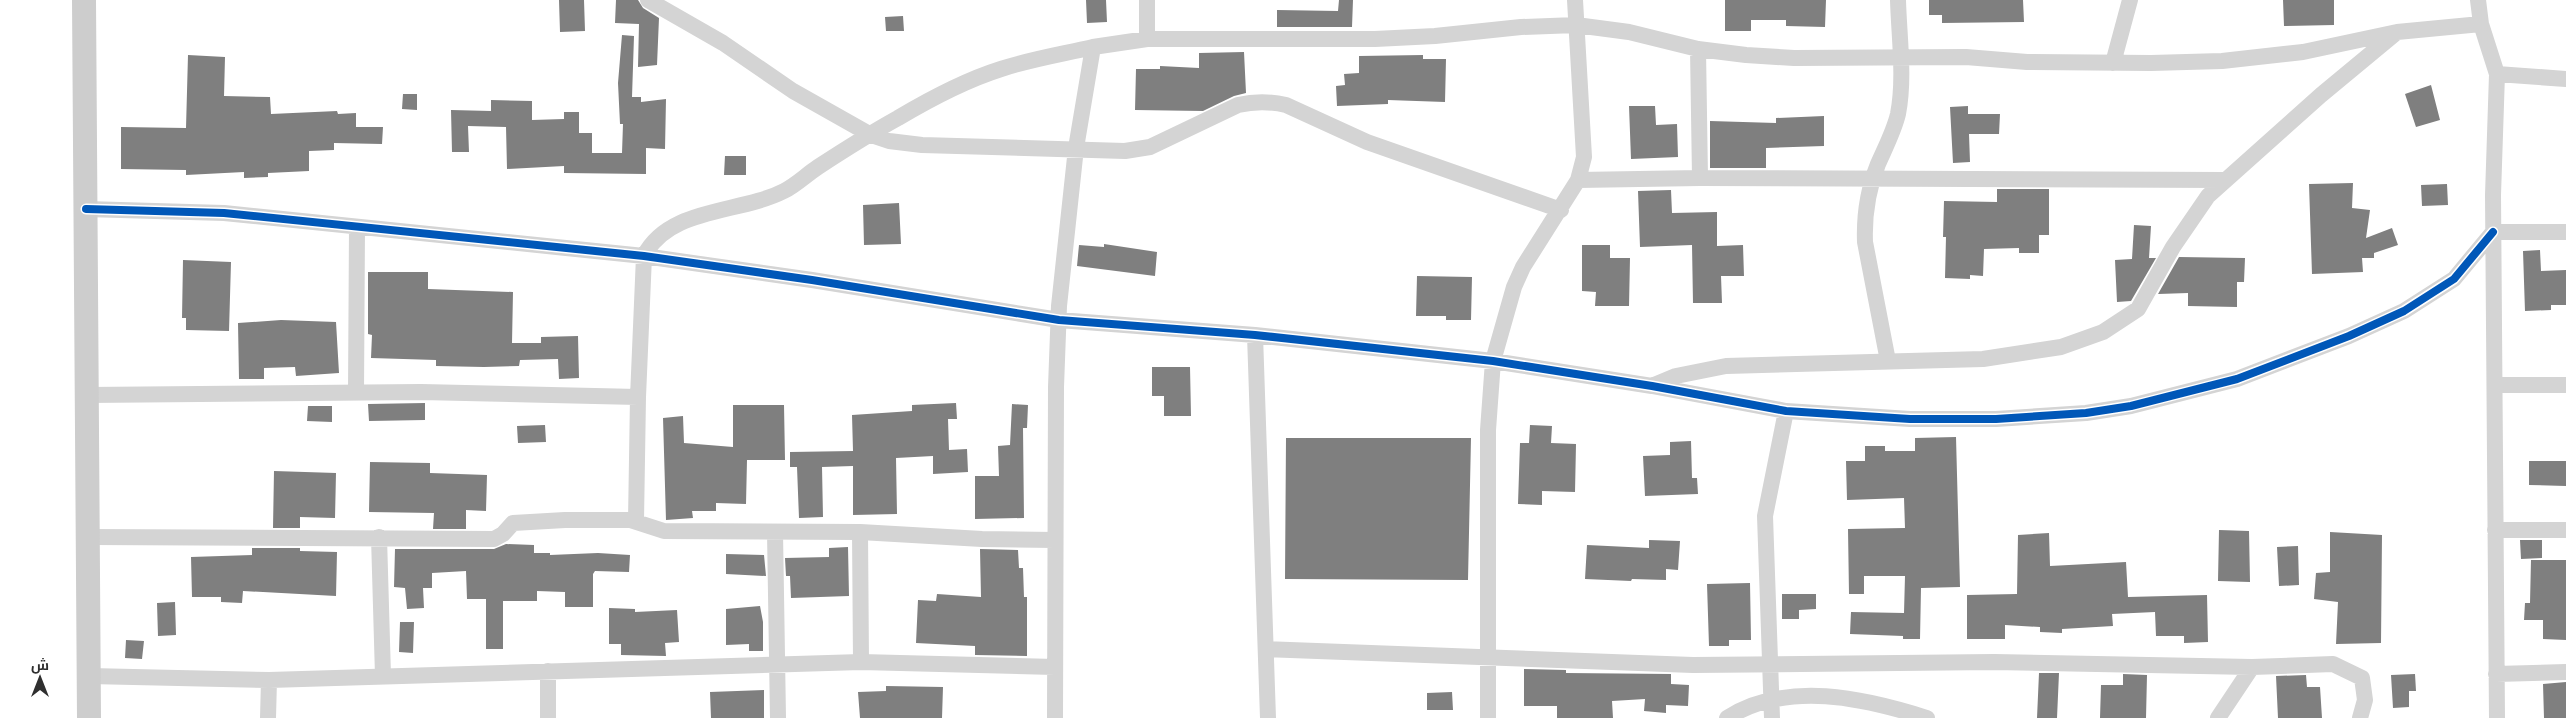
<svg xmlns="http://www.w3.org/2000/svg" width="2566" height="718" font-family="'Source Sans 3',Cairo,sans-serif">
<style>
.building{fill:#7f7f7f}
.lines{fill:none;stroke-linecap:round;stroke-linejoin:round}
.street{stroke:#d4d4d4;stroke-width:16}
.secondary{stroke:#cdcdcd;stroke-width:24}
.cycleway-casing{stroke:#fff;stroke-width:11}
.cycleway{stroke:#0057b8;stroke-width:8}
</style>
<rect width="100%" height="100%" fill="#fff"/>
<path class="building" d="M559 0H584L585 31 560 32Z
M616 0H638L643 8 659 18 657 65 638 67 639 24 615 23Z
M1086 0H1106L1107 22 1087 23Z
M1339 0H1353L1352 27H1277V10L1338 11Z
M1725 0H1826L1825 27 1786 26V20H1751V31H1725Z
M1929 0H2023L2024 22 1942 23V15H1929Z
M2283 0H2334V25L2284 26Z
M903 16 904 31H886L885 17Z
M622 35 634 36 632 97H641V102L666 99 665 149 646 148V174L564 173V166L507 169 506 127 468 126 469 152H452L451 110 491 111V100L532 101V120L564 119V112H579V133H592V153H622L623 124H620L618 83Z
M1244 52 1246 93 1234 96 1203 111 1135 110 1136 69H1160V66L1199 68V53Z
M188 55 225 57 224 96 270 97 271 114 337 111 338 114 356 113V127H383L382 144 334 143V150L309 151V171L268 173V177L244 178V172L186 175V170L121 169V127L186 128Z
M1423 55V59H1446L1445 102 1388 100V104L1337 106 1336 86 1345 85 1344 74 1359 73V56Z
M2431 85 2440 120 2416 127 2405 94Z
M403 94H417V110L402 109Z
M1629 106H1655L1656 125 1677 124 1678 157 1631 159Z
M1968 106V114H2000L1999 134H1969L1970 162 1953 163 1950 107Z
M1824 116V146L1766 148V168H1710V121L1776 123V118Z
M725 156H746V175H724Z
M2353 183 2352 208 2370 210 2366 238 2392 228 2398 245 2374 253V258H2362L2363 272 2312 274 2309 184Z
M2447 184 2448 205 2422 206 2421 185Z
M1997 189H2049V235H2039V253H2019V248L1984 249 1983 276 1970 275V279L1945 278 1946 237H1943L1944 201 1997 202Z
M1671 190 1672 213 1717 212V246L1743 245 1744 276H1721L1722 303H1693L1692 245 1640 247 1638 191Z
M899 203 901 244 864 245 863 205Z
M2134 225 2151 226 2149 258H2156L2131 301 2117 302 2115 260 2132 259Z
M1104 244 1157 252 1155 276 1077 266 1079 245 1104 247Z
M1582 245H1610V258H1630L1629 306H1595L1596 292 1582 291Z
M2540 250 2541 271 2566 270V305H2551V310L2525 311 2523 251Z
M2179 257 2245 258 2244 282H2237V307L2188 306V293L2158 294Z
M183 260 231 262 229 331 186 330V318H182Z
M368 272H428V289L513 292 512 343H541V337L578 336 579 378 559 379 558 359 520 360 519 366 484 367 436 366V360L371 358 372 335 368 334Z
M1417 276 1472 277 1471 320H1446V316H1416Z
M281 320 336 322 339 373 296 376 295 367 264 368V379H239L238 323Z
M1152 367H1190L1191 416H1164V396H1152Z
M425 403V420L369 421 368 404Z
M956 403 957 419H948L949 450 967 449 968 472 933 474V456L896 458 897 514 853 515V466L822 467 823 517 799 518 797 467H790V452L853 451 852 415 912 411V405Z
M1012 404 1028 405 1027 428H1023L1024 518 975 519V476H999L998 446 1010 445Z
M733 405H784L785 460H747L746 504 716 503V511H692L693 518 666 520 663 418 683 416 684 443 733 447Z
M308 406H332V422L307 421Z
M545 425 546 442 518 443 517 426Z
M1530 425 1552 426 1551 443 1576 444 1575 492 1542 491V505L1518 504 1520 443H1529Z
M1956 437 1960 587 1921 588 1920 639H1903V636L1850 634 1851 612 1904 613 1905 576H1864V594H1849L1848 529 1905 528 1904 498 1847 500 1846 461H1865V446H1885V451H1915V438Z
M1286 438H1471L1468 580 1285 579Z
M1691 441 1692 478H1697L1698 494 1645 496 1643 456 1670 455V442Z
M2529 461H2566V486L2529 485Z
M370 462 430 463V473L487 475 486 511 466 510V529H433L434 513 369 512Z
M274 471 336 473 335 518 300 517V528H273Z
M2219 530 2249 531 2250 582 2218 581Z
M2330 532 2382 535 2381 643 2336 644 2338 602 2314 599 2316 573 2330 572Z
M2049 533 2050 566 2126 562 2128 597 2207 595 2208 642 2184 643V636H2156L2155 612 2112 614 2113 626 2062 629V633L2040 632V627L2005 625V639H1967V595L2017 594 2018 535Z
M1649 540 1680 541 1678 570 1666 569V580L1632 579 1631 581 1585 579 1587 545 1649 548Z
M2520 540H2542V558L2521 559Z
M506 544 534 545V553H550V555L598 553 630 555 629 572 595 571 593 574V607H565V592L537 591V601H503V649H486V599H467L466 571 432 573V588H423L424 608 407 609 405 588 394 587 395 549H494Z
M2298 546 2299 585 2279 586 2277 547Z
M848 547 849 596 791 598 790 576H786L785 558 829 557V548Z
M252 548H300V551L337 552 336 596 243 591 242 603 221 602V597H192L191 557 252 555Z
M980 549 1018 550 1019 568H1023L1024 597H1027V656L975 655V646L916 643 918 600 936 601 937 594 981 597Z
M726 554 764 555 766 576 726 574Z
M2531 560H2566V640L2543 639V620H2524L2525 603H2530Z
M1750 583 1751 640H1729V646H1709L1707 584Z
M1782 594H1816V609L1799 610V619H1782Z
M175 602 176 635 158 636 157 603Z
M760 606 763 622V651H749V644L726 645V609Z
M609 608 635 609V612L677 610 679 642 665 643 666 656 621 655V644H609Z
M400 622H414L413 653 399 652Z
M126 640 144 641 142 659 125 658Z
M1524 669 1566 670V673L1671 674V684L1689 685 1688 706 1666 705V713L1644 711 1645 699 1612 701 1613 718H1557V706H1524Z
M2039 673H2059L2057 718H2037Z
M2123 674 2147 675 2146 718H2100L2101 685H2123Z
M2415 674 2416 691H2409V707L2393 708 2391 675Z
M2306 675 2307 687H2320L2322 718H2278L2276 676Z
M2566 682V718H2544L2543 684Z
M886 686 943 687 942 718H860L858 692 886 691Z
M764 690V718H711L710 692Z
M1452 692 1453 710H1427V693Z"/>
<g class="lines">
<path class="street" d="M648 0 723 43 793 91 871 135 889 141 922 145 1125 151 1150 147 1238 105C1255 101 1269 101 1286 105L1367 142 1561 210
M1147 0V39
M2478 0 2481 24 2497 74 2493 195 2497 718
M1698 49 1700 178
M2113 63 2130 0
M2497 74 2566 79
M1578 180 1700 178 2224 180
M86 209 224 213 644 256 812 280 1059 320 1255 335 1493 361 1652 386 1786 411 1910 419H1996L2086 413 2131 406 2237 379 2349 336 2404 311 2454 279 2493 232
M2493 232H2566
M1255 335 1268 718
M1888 361 1865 242C1864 215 1868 189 1878 164 1885 148 1894 131 1898 114 1905 78 1899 37 1898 0
M2495 385H2566
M1652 386 1676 376 1726 366 1983 359 2061 347 2103 332 2138 309 2173 247 2208 196 2321 95 2397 32
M356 393 357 227
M87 395 421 392 638 397
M636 521 638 397 644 256C669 207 739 214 784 191 796 185 806 175 818 167 844 150 871 133 898 118 930 99 966 80 1001 69 1031 59 1063 54 1093 47
M2495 530H2566
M775 532 778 718
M860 532 861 662
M88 537 494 539 503 534 513 523 565 520H630L664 531 860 532 982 539 1055 540
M379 537 383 676
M1266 649 1693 665 1994 662 2252 667 2333 664 2362 678 2365 700 2360 718
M2496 674 2566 672
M89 676 269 680 861 662 1055 667
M268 718 269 680
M548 718V671
M1055 718 1056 387 1059 306 1076 148 1093 47 1147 39H1375L1435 36 1521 27 1576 25 1629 32 1698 49 1746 55 1794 58 1966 57 2027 62 2151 63 2222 61 2303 52 2397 32 2481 24
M1488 718V430L1493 361 1514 287 1523 267 1578 180 1584 157 1575 0
M1727 718C1787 680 1864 698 1927 718
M1772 718 1765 516 1786 411
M2218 718 2252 667"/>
<path class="secondary" d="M84 0 89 718"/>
<g class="cycleway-casing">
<path id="cycleway" d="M86 209 224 213 644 256 812 280 1059 320 1255 335 1493 361 1652 386 1786 411 1910 419H1996L2086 413 2131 406 2237 379 2349 336 2404 311 2454 279 2493 232"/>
</g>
<use href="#cycleway" class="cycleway"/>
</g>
<g transform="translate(40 678)" stroke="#ffffff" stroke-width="4" paint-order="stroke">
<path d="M0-4L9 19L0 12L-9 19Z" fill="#2f2f2f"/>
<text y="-8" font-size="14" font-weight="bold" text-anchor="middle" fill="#2f2f2f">ش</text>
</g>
</svg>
